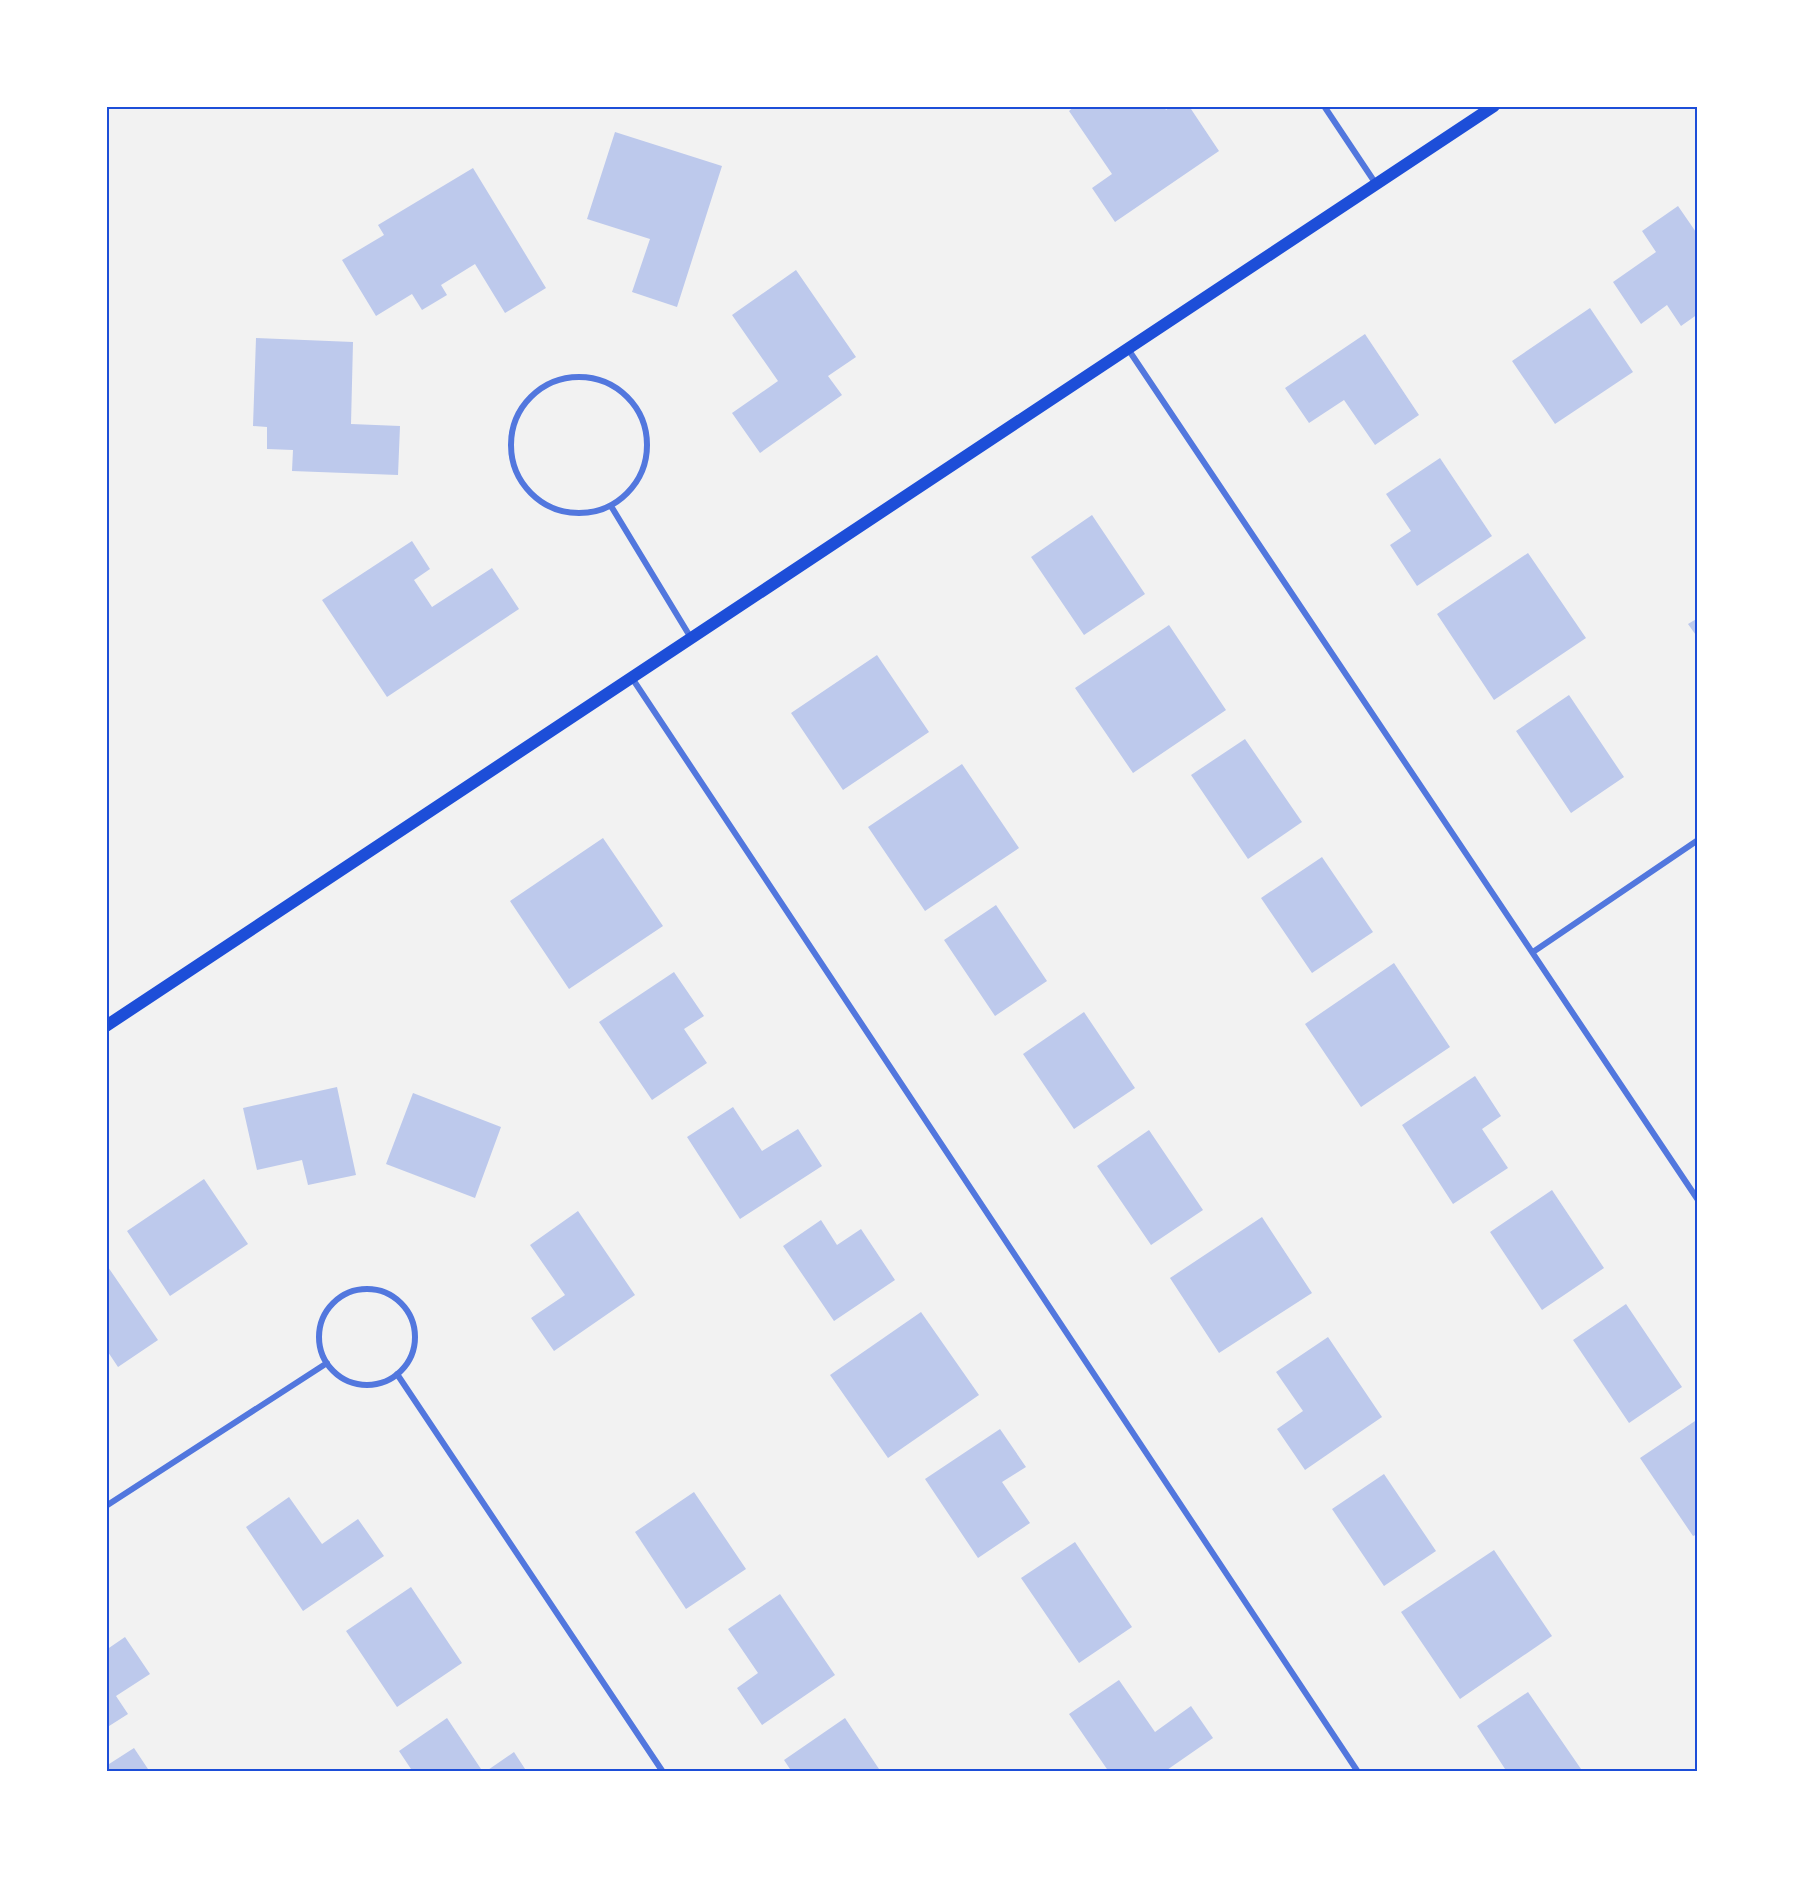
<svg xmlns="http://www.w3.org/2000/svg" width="1804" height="1878" font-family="Lato,sans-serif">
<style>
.building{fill:#bdc9ec}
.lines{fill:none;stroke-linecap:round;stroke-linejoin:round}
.minor{stroke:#5277de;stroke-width:6}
.secondary{stroke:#1d4ed8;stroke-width:12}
.neatline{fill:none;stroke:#1d4ed8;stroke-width:2}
</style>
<rect width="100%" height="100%" fill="#f2f2f2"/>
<path class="building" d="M1075 106H1164L1166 110 1171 106H1189L1219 151 1115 222 1092 188 1112 174 1069 111Z
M615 132 722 166 677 307 632 292 650 239 587 219Z
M473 168 546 288 505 313 475 264 441 285 447 295 422 310 412 294 376 316 342 260 384 235 378 225Z
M1678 206 1698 235V314L1681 326 1667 305 1641 324 1613 282 1656 252 1642 231Z
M796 270 856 357 828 376 842 395 760 453 732 413 778 381 732 315Z
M1590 308 1633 372 1555 424 1512 361Z
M1365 334 1419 415 1375 445 1344 400 1309 423 1285 388Z
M256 338 353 342 351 424 400 426 398 475 292 471 293 450 267 449V427L253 426Z
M1440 458 1492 536 1417 586 1390 545 1411 531 1386 494Z
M1092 515 1145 594 1084 635 1031 557Z
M412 541 430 569 414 580 432 607 492 568 519 609 387 697 322 600Z
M1528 553 1586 638 1494 700 1437 614Z
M1698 618V638L1688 624Z
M1169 625 1226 710 1133 773 1075 688Z
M877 655 929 732 843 790 791 713Z
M1569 695 1624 777 1571 813 1516 731Z
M1245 739 1302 822 1248 859 1191 775Z
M962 764 1019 848 925 911 868 827Z
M603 838 663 926 569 989 510 901Z
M1322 857 1373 932 1312 973 1261 898Z
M996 905 1047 981 995 1016 944 940Z
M1394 963 1450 1047 1361 1107 1305 1024Z
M674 972 704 1016 684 1029 707 1063 652 1100 599 1022Z
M1084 1012 1135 1088 1074 1129 1023 1054Z
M1475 1076 1501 1116 1482 1129 1508 1168 1453 1204 1402 1125Z
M337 1087 356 1175 308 1185 302 1160 257 1170 243 1108Z
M413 1093 501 1127 475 1198 386 1164Z
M733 1107 762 1151 798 1129 822 1166 740 1219 687 1137Z
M1149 1130 1203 1210 1151 1245 1097 1166Z
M204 1179 248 1244 170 1296 127 1231Z
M1552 1190 1604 1268 1542 1310 1490 1232Z
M578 1211 635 1295 554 1351 531 1318 565 1295 530 1245Z
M1262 1217 1312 1293 1219 1353 1170 1278Z
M821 1220 837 1245 861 1229 895 1280 834 1321 783 1246Z
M108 1267 158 1340 118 1367 106 1349V1268Z
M1626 1304 1682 1387 1629 1423 1573 1340Z
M921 1312 979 1395 888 1458 830 1375Z
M1328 1337 1382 1417 1305 1470 1277 1429 1303 1411 1276 1372Z
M1698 1419V1534L1693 1536 1640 1458Z
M1000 1429 1026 1467 1002 1482 1030 1523 978 1558 925 1479Z
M1384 1474 1436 1551 1384 1586 1332 1509Z
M694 1492 746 1569 686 1609 635 1532Z
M289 1497 322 1544 358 1519 384 1556 303 1611 246 1527Z
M1075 1542 1132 1627 1079 1663 1021 1578Z
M1494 1550 1552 1636 1460 1699 1401 1612Z
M411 1587 462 1663 397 1707 346 1631Z
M780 1594 835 1675 762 1725 737 1688 758 1673 728 1629Z
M125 1637 150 1674 116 1696 128 1714 106 1728V1650Z
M1119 1680 1155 1732 1191 1706 1213 1738 1164 1772H1109L1069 1714Z
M1528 1692 1581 1769 1577 1772H1507L1477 1726Z
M447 1718 483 1772H413L399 1751Z
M845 1718 881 1772H792L784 1760Z
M134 1748 150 1772H106V1766Z
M514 1752 527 1772H485Z"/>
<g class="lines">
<path class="minor" d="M1324 106 1376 184
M1128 349 1698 1200
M511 445a68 68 0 1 1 136 0a68 68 0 1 1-136 0Z
M611 506 691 638
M632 678 1358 1772
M1533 952 1698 840
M319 1337a48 48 0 1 1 96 0a48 48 0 1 1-96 0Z
M397 1374 663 1772
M106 1506 327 1363"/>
<path class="secondary" d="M106 1026 1494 106"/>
</g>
<rect width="1804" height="1878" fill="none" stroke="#ffffff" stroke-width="216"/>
<rect x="108" y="108" width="1588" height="1662" class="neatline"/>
</svg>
